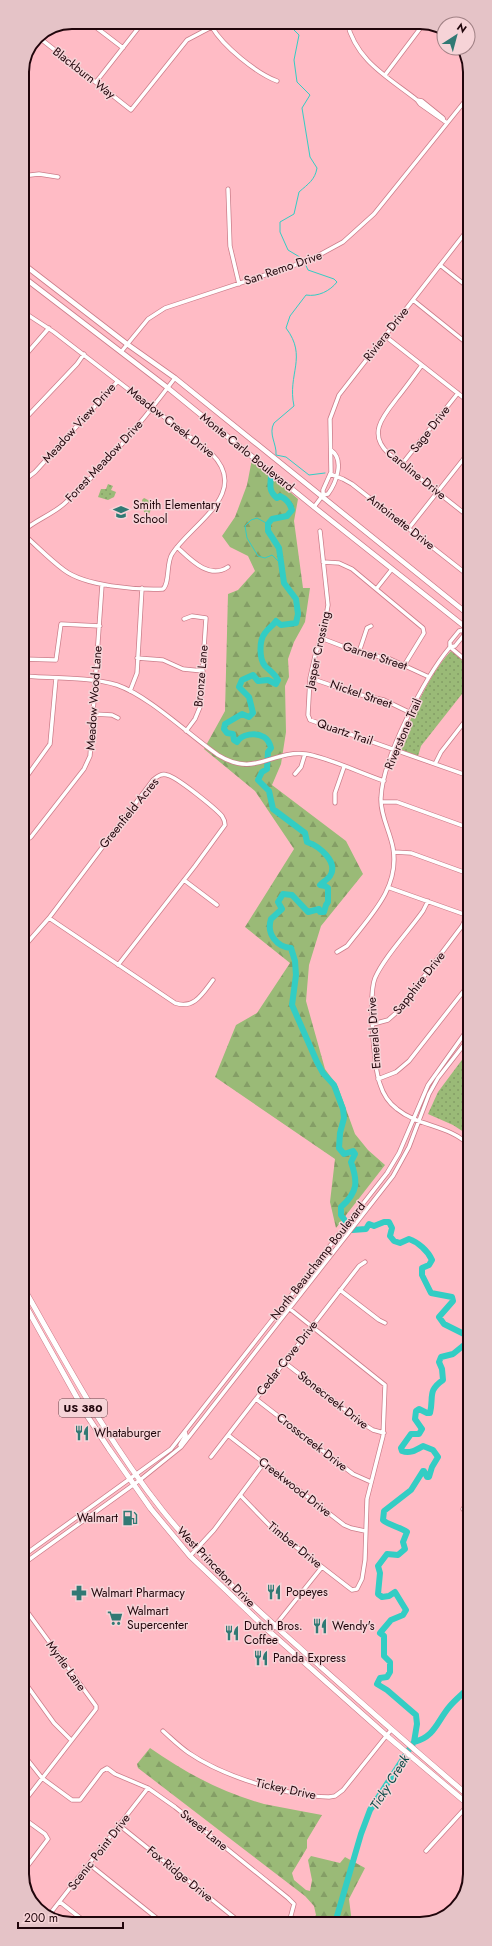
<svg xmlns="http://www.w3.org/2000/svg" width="492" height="1946" font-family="Jost,sans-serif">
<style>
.grass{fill:url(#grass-dots)}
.forest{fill:url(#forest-firs)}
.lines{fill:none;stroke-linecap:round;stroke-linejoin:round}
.stream{stroke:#33cdc4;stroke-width:1}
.river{stroke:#33cdc4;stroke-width:6}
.minor-casing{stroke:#cc7d8a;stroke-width:5}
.major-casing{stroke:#cc7d8a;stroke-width:6}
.highway-casing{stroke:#cc7d8a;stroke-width:6}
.minor{stroke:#fff;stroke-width:3.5}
.major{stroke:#fff;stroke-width:4.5}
.highway{stroke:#fff;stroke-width:5}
.labels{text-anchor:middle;stroke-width:3;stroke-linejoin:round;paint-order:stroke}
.shield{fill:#f6d3d7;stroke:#604348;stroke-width:1}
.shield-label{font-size:11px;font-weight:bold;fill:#20050b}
.street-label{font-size:12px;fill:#20050b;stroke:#f6d3d7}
.poi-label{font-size:12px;fill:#20050b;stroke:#f6d3d7;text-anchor:start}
.water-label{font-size:13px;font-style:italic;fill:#084a47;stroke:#f6d3d7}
.rim{fill:none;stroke:#20050b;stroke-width:2}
</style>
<defs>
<pattern id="grass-dots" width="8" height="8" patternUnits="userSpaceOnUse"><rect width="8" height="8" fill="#9aba77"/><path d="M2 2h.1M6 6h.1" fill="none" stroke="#849e66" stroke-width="1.8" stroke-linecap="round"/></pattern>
<pattern id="forest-firs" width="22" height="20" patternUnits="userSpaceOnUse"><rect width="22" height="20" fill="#9aba77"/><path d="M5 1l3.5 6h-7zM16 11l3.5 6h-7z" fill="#849e66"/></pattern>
</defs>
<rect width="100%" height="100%" fill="#ffbbc5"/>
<path class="grass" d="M108 484 113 486 111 490 116 492 114 497 108 500 98 497 101 489H106Z
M144 498 154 503 149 514 144 512 142 500Z
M451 651 469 665V685L421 746 418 756 399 749C410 718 429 674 451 651Z
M470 1049V1136L453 1125 428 1114 438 1092Z"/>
<path class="forest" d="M252 459 298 499 294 521 303 588H310L305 622 294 642 288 659 289 677 285 686 286 732 281 764 272 785 346 841 363 874 321 926 309 965 306 1001 325 1069 338 1087 355 1134 368 1150 385 1165 336 1228 330 1202 335 1159 215 1077 236 1025 257 1013 290 963 245 927 294 849 255 791 204 749 225 711 228 594 238 590 255 571 248 556 230 547 222 536 235 517 247 485Z
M150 1748C184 1772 223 1793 264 1804 283 1808 302 1811 322 1815L307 1840V1848L292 1873 294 1880 306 1890 310 1891 312 1880 308 1860 311 1856 340 1863 345 1857 365 1868 349 1899 352 1923H310L316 1915 314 1906 305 1896 138 1768 137 1764Z"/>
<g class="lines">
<path class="stream" d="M290 22 289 25 299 35 294 60 297 82 310 95 302 108 310 157 317 168C315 180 308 184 299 192L294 214 280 222V232L288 250 303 259 308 270 334 279 337 282C330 291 318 297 306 295L290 316 286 328C308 357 287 374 294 406L274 423C268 434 277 444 276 455L286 457 309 475 325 473
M268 524 257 518 251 520 245 526 247 538 258 556 265 558 272 555 281 564"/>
<path class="river" d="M271 477C270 486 269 492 277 498L280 496C287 499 290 503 292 510L287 516 272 519 268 524V531L279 548 284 583 296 599 298 614 296 623 281 625 276 621C273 626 268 628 265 633 259 640 259 659 265 666 270 671 275 674 278 680L276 684 268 680 258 681 253 675 242 680 239 687 249 697 253 713 249 717 242 714 225 724 224 729 227 733 233 734 234 740 237 742C242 734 255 732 264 737 267 739 270 744 271 748L268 752 267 769 262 772 258 780 269 791 273 809 305 833 307 842C319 846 339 862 330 876 328 879 323 882 320 885L325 886 328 888V902L326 905 324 912H320L319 909 308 912 292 895 283 894 278 902 282 909 271 919C266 934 277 947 291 948L295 961 296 975 292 1005 317 1062 323 1073 334 1085 343 1109 344 1118 340 1133 339 1148 344 1154 353 1151 355 1154 351 1162C358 1182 358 1192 341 1207V1215L352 1230 366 1229 369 1224 374 1226 384 1222H389L392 1228 390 1236 394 1241 400 1243 409 1239C418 1242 428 1251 432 1260L429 1265 422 1268V1275L431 1293 452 1297 453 1301 439 1317 444 1324 470 1337
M414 1742C435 1737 437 1721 450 1706 456 1699 464 1693 470 1686
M335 1923 361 1834 370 1810 414 1742 417 1724 416 1715 387 1690 377 1684 380 1678 387 1677 390 1672V1662L384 1656V1636L380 1633 391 1620 403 1615 406 1610 395 1592 389 1596 382 1597 378 1594 380 1573 378 1566 387 1554 398 1555 405 1549 403 1542 407 1532C400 1527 386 1524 383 1520L384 1511 411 1490 423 1471H424L427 1477H429L432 1467 438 1457 433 1450 423 1446C416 1450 410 1454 402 1451L401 1448 411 1434H419L422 1429 415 1419 416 1411 419 1409 427 1413H430C434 1397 427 1391 443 1380L442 1369 439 1362 441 1357 453 1354 469 1341 470 1338"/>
<g class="minor-casing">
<path id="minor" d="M89 22 123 48
M347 22C356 61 388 77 417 100L420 104 447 123
M212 27C223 46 256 73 277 81
M37 36 131 110 187 40 221 22
M385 75 425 22
M96 82 143 22
M417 100 422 101 443 118 444 121
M22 176 39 174 58 177
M228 189 230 246 239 284
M440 265 469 288
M413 300 469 345
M22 311 54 332 211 453C252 493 191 524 172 554 166 563 170 583 163 589 136 590 85 586 64 570 49 559 36 545 22 533
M385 336 469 402
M121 352 148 319 165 308 310 260 343 242 374 214 469 96
M22 359 49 328
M422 365C414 376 406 387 398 397 384 415 367 433 388 453L469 517
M22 422 77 364 84 354
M402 464 458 393
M330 474 343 479 352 484 469 576
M22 482 35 472 118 381
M323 495V490L331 472 330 419 339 395 469 228
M314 507 323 495 328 494C336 483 345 460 331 450
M409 528 469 452
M320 531 328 605 324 628 315 656 310 678 308 715 310 720 469 776
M22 532C35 520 52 515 65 503 106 466 142 422 175 378
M177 547C190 559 209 580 228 567
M323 562 339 563 352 569 423 628 424 633 405 664
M377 588 392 569
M184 619 192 616 206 618 200 707 195 719 186 731
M321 638 355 651 390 659 429 677
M450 647 455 646 464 635 463 630 469 622
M450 647 469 663
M359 652 367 628 371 626
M137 658 163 660 183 669 203 671
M22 659 56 660 61 624 100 626
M22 676C49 678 92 677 117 685 149 696 189 735 218 755 255 778 271 750 306 754 327 757 363 774 384 781
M310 678 357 694 384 700 411 713
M130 691 137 673 142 588
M94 714 112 715 118 718
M435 764 441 752 469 716
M295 774 301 767 305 754
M22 783 50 744 56 678
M381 802H397L469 828
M335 803V793L344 767
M22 837 28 839 31 837 84 769 90 756 102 585
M394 852 411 853 469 874
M184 880 217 905
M390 888 469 916
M428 901 423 911C409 931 384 957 375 978 368 995 374 1067 380 1084 383 1094 389 1103 397 1109 419 1127 450 1125 470 1146
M49 918 175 1003C194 1010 203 993 213 980
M22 944 28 942 49 918 153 780C158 776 162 773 167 775 177 777 215 808 222 816 224 819 225 821 225 825L195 866 118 965
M337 952 347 946C370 916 400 888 393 848 390 831 380 815 381 798 382 759 425 677 450 647V642L459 631 463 630
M373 1024 388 1020 397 1012 462 926 470 910
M378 1079 396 1072 409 1061 470 983
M340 1290 379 1320 385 1323
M284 1362 365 1425 373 1430 384 1433
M256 1399 353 1474 371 1482
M228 1435 344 1525 351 1528 365 1531
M181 1447 180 1445 186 1435 185 1432
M470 1454V1457
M211 1457 359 1266 365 1262
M240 1495 273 1529 348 1587 352 1590 357 1589 362 1579 365 1560 367 1499 383 1436 385 1385 285 1305
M470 1498 463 1509 470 1517
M23 1556 171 1449 387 1173 399 1153 428 1085 470 1026
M190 1556 214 1530 264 1463
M23 1564 140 1480 181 1447 393 1176 409 1147 429 1094 438 1078 470 1037
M23 1606 96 1706V1709L23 1803
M270 1632 322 1567
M23 1680 54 1723 71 1740
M163 1731C172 1739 180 1747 189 1753 224 1777 287 1796 329 1797L335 1796 343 1790 391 1730
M23 1754 42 1778 72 1800H80L102 1771 107 1768 115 1774 148 1788 175 1807 288 1898 294 1904 289 1923
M23 1818 45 1834 48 1839 23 1872
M119 1825 241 1923
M426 1851 469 1804
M89 1864 164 1924
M60 1902 88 1924
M49 1915 148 1788"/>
</g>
<g class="major-casing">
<path id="major" d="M22 263 127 344 175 378 469 615
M22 276 168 388 314 507 469 630"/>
</g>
<g class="highway-casing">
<path id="highway" d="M23 1287C67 1364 108 1442 163 1511 207 1566 260 1612 312 1659 364 1705 416 1752 470 1797
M23 1301 86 1414 109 1449 151 1509 190 1556 270 1632 387 1736 470 1806"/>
</g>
<use href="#minor" class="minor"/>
<use href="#major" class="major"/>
<use href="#highway" class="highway"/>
</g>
<defs>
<g id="school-bare" transform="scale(1.2)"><path d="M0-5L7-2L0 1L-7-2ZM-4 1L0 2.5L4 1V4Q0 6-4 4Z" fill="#317974" stroke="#f6d3d7" stroke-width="2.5" paint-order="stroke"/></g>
<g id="restaurant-bare" transform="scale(1.2)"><path d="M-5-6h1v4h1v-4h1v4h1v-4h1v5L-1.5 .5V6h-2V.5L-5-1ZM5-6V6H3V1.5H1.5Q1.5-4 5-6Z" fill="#317974" stroke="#f6d3d7" stroke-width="2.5" paint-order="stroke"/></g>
<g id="fuel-bare" transform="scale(1.2)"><path d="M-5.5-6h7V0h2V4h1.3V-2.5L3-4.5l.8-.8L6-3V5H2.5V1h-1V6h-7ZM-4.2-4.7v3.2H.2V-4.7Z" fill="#317974" stroke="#f6d3d7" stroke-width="2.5" paint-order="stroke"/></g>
<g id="pharmacy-bare" transform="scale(1.2)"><path d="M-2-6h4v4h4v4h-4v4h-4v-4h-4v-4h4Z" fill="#317974" stroke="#f6d3d7" stroke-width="2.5" paint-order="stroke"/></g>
<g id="supermarket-bare" transform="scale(1.2)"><path d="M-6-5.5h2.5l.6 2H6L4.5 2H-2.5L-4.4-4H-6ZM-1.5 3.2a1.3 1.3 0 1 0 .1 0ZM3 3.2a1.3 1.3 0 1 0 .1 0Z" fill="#317974" stroke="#f6d3d7" stroke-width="2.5" paint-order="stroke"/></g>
</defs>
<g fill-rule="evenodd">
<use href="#school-bare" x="121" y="512"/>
<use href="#restaurant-bare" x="82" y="1433"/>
<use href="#fuel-bare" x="130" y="1518"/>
<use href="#restaurant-bare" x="274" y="1592"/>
<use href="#pharmacy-bare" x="79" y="1593"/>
<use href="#supermarket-bare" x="115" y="1618"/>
<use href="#restaurant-bare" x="320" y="1626"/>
<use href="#restaurant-bare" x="232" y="1633"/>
<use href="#restaurant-bare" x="261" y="1658"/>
</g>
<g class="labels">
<rect class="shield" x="59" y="1399" width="48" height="18" rx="3"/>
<g class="shield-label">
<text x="83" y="1412">US 380</text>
</g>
<g class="street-label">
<text transform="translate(84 73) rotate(38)" y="4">Blackburn Way</text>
<text transform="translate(283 268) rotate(-19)" y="4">San Remo Drive</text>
<text transform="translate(386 334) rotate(-52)" y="4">Riviera Drive</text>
<text transform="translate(171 422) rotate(38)" y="4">Meadow Creek Drive</text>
<text transform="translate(79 423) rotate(-48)" y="4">Meadow View Drive</text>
<text transform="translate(430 429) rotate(-52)" y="4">Sage Drive</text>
<text transform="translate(247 452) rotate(39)" y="4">Monte Carlo Boulevard</text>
<text transform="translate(104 461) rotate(-47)" y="4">Forest Meadow Drive</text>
<text transform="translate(416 474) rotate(39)" y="4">Caroline Drive</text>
<text transform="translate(401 522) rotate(38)" y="4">Antoinette Drive</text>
<text transform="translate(318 650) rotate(-78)" y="4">Jasper Crossing</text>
<text transform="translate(375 656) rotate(18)" y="4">Garnet Street</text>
<text transform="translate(201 676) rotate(-85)" y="4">Bronze Lane</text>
<text transform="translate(361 694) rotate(19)" y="4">Nickel Street</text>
<text transform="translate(94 698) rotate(-86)" y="4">Meadow Wood Lane</text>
<text transform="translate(345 732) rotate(19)" y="4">Quartz Trail</text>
<text transform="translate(403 734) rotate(-67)" y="4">Riverstone Trail</text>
<text transform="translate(129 813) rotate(-51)" y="4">Greenfield Acres</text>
<text transform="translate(419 983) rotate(-52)" y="4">Sapphire Drive</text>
<text transform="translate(374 1033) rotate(-94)" y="4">Emerald Drive</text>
<text transform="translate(318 1261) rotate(-52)" y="4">North Beauchamp Boulevard</text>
<text transform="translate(287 1358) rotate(-52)" y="4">Cedar Cove Drive</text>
<text transform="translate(333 1400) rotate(38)" y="4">Stonecreek Drive</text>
<text transform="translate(312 1442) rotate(38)" y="4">Crosscreek Drive</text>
<text transform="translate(295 1487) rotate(38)" y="4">Creekwood Drive</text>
<text transform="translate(295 1545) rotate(39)" y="4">Timber Drive</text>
<text transform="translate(216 1567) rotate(46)" y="4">West Princeton Drive</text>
<text transform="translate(66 1666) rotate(54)" y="4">Myrtle Lane</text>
<text transform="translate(286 1789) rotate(12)" y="4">Tickey Drive</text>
<text transform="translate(204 1830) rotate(39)" y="4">Sweet Lane</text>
<text transform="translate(99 1852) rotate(-52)" y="4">Scenic Point Drive</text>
<text transform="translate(180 1874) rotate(39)" y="4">Fox Ridge Drive</text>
</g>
<g class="poi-label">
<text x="133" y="509">Smith Elementary<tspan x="133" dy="14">School</tspan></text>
<text x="94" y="1437">Whataburger</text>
<text x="118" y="1522" text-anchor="end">Walmart</text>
<text x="286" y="1596">Popeyes</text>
<text x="91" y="1597">Walmart Pharmacy</text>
<text x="127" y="1615">Walmart<tspan x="127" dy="14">Supercenter</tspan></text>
<text x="244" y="1630">Dutch Bros.<tspan x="244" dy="14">Coffee</tspan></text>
<text x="332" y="1630">Wendy's</text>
<text x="273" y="1662">Panda Express</text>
</g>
<g class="water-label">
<text transform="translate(389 1782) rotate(-58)" y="5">Ticky Creek</text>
</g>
</g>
<path d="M0 0H492V1946H0ZM72 29H420A43 43 0 0 1 463 72V1874A43 43 0 0 1 420 1917H72A43 43 0 0 1 29 1874V72A43 43 0 0 1 72 29Z" fill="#e5c3c7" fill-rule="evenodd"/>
<path class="rim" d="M72 29H420A43 43 0 0 1 463 72V1874A43 43 0 0 1 420 1917H72A43 43 0 0 1 29 1874V72A43 43 0 0 1 72 29Z"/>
<g transform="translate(456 36) rotate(36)"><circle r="19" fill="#f6d3d7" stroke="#a08185"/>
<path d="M0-3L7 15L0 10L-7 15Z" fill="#317974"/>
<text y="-6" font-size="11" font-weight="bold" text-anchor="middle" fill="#20050b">N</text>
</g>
<path d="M18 1922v6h105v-6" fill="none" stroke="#20050b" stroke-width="2"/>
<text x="24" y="1922" font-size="12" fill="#20050b" stroke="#f6d3d7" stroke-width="3" paint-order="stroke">200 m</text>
</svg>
